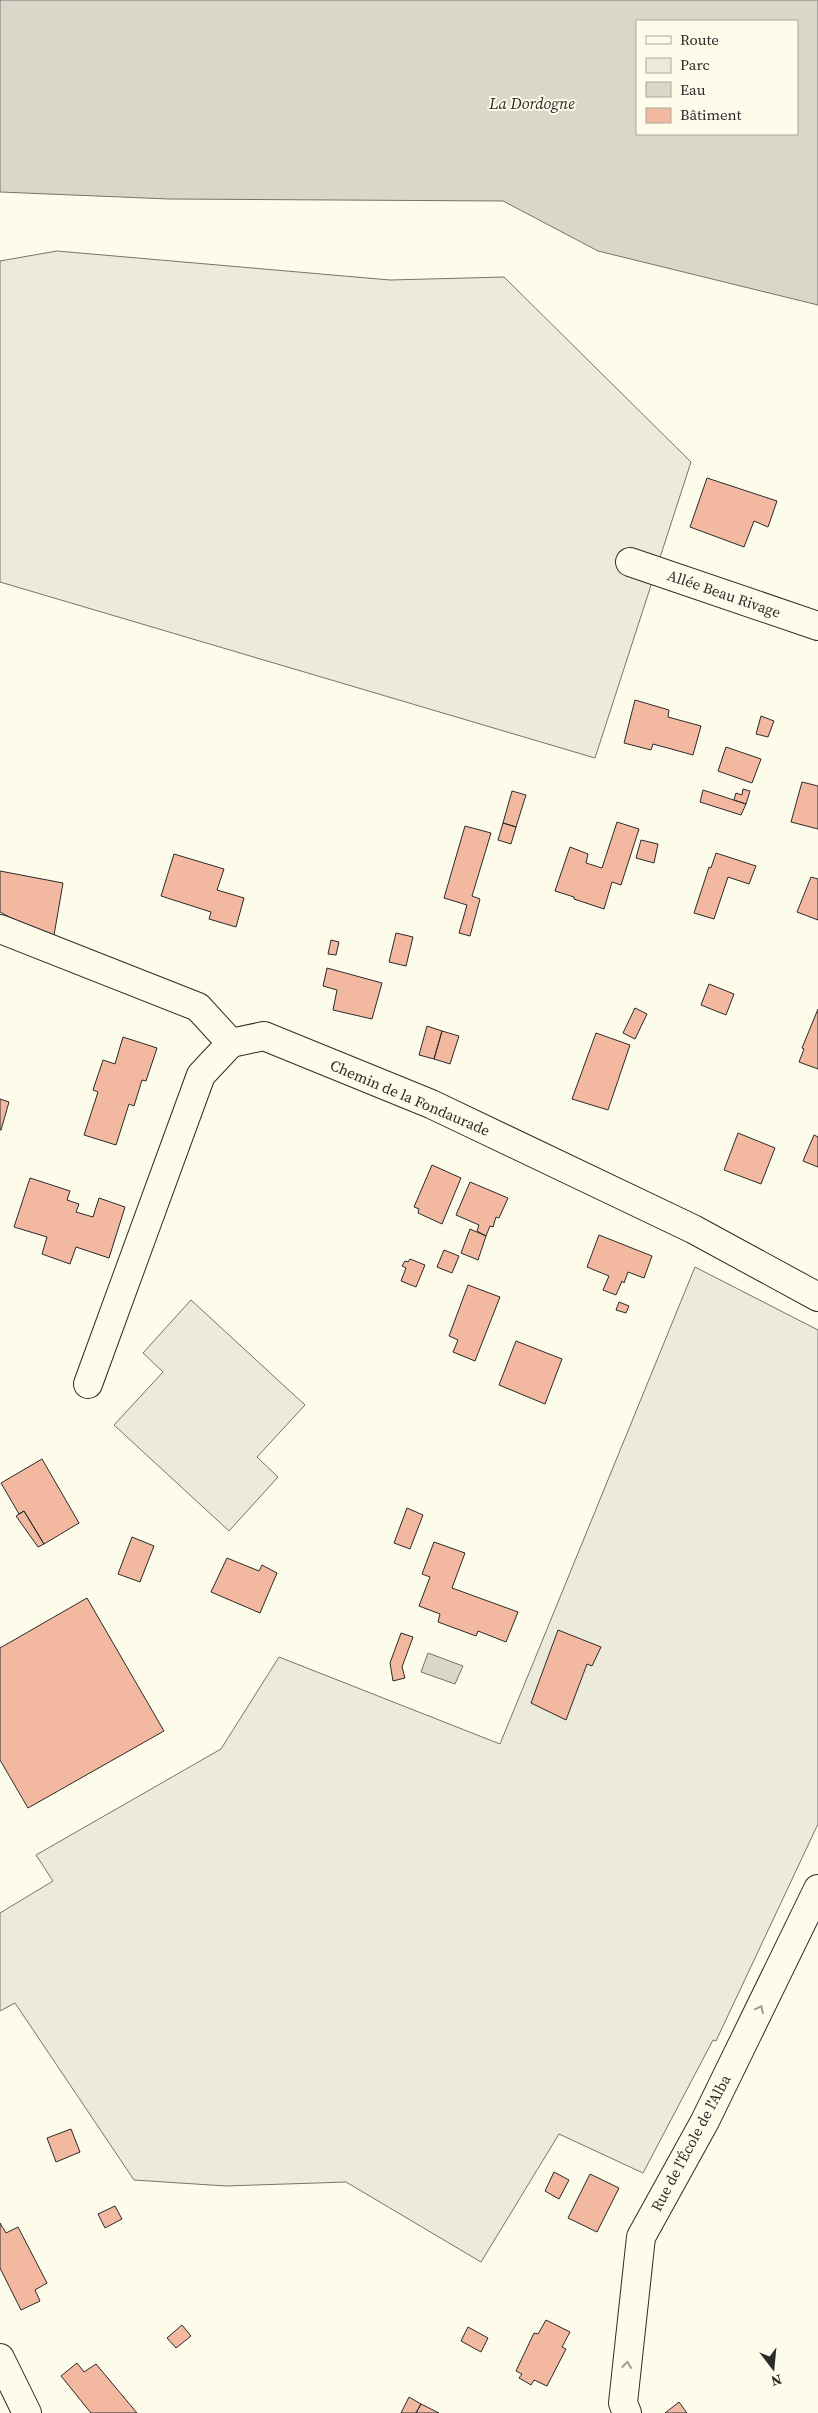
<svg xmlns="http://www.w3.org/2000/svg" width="818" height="2413" font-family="'Source Serif 4',serif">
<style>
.green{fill:#ecebdb;stroke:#74746e}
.water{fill:#d8d7c9;stroke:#74746e;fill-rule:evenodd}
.building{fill:#f2b8a0;stroke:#2b2b2b}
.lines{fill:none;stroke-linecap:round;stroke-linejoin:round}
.minor-casing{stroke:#2b2b2b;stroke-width:30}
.minor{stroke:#fdfbea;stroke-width:28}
.oneway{stroke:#9e9d94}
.labels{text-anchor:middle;stroke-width:4;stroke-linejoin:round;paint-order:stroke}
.street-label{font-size:15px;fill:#2b2b2b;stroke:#fdfbea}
.water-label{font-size:16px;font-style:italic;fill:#2b2b2b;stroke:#fdfbea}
</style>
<rect width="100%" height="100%" fill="#fdfbea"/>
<path class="green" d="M57 251 390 280 504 277 691 462 595 758 0 582V261Z
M695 1267 818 1330V1824L716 2041 713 2040 643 2173 559 2134 481 2262 346 2182 226 2186 134 2180 15 2003 0 2011V1913L53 1881 36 1855 221 1749 279 1657 500 1744Z
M191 1300 305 1405 257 1457 278 1477 229 1531 114 1425 163 1372 143 1353Z"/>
<path class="water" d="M0 0H818V305L598 251 503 201 169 199 0 192ZM797 21V134H637V21Z
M428 1653 463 1666 455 1684 421 1672Z"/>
<path class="building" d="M707 478 777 501 768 527 754 521 744 547 690 527Z
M635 700 669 710 668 717 701 726 693 755 653 744 651 750 624 743Z
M761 716 774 721 768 737 756 734Z
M726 747 761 759 752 783 718 771Z
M802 782 818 786V829L791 822Z
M743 789 750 791 746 804 734 800 736 793 742 795Z
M703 790 746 804 741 815 700 802Z
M512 791 526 795 516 827 503 823Z
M617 822 639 829 621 885 612 882 604 909 574 899V897L555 891 570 847 588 854 586 863 602 868Z
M503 823 516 827 511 844 498 840Z
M465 826 491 833 472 896 480 899 470 936 459 933 467 905 444 898Z
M641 840 658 844 654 863 636 858Z
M716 853 756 866 749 884 728 877 714 919 694 913 709 867 711 868Z
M174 854 224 869 217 890 244 898 236 927 209 919 211 912 161 896Z
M0 871 63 883 53 941 0 912Z
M811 877 818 879V920L797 912Z
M396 933 413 937 406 966 389 962Z
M331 940 339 942 336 955 328 954Z
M327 968 382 983 372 1019 333 1010 337 990 323 986Z
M709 984 734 994 726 1015 701 1005Z
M635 1008 647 1014 635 1039 623 1033Z
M818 1009V1069L799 1062 804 1049 802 1048Z
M427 1026 442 1031 434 1059 419 1055Z
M442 1031 459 1036 450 1064 434 1059Z
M596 1033 630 1045 608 1110 572 1099Z
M123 1037 157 1048 146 1081 142 1080 134 1106 129 1104 116 1145 84 1135 98 1092 93 1090 103 1060 115 1064Z
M0 1099 9 1102 1 1130H0Z
M738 1133 775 1148 761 1184 724 1170Z
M814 1135 818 1137V1167L803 1161Z
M432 1165 461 1178 442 1224 418 1213 419 1209 414 1207Z
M30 1178 70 1191 67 1200 79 1204 76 1212 93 1217 99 1198 125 1207 109 1258 76 1247 70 1264 42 1254 47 1237 14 1227Z
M470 1182 508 1198 499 1218 496 1217 493 1227 490 1226 486 1236 477 1231 479 1225 456 1215Z
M470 1229 486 1236 478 1260 461 1253Z
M599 1235 652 1256 644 1278 628 1272 624 1283 622 1281 616 1295 603 1290 609 1276 587 1267Z
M444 1250 459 1256 452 1273 437 1267Z
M410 1259 425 1265 416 1287 401 1281 406 1268 402 1266 405 1261 408 1262Z
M468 1285 500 1297 475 1361 453 1352 458 1340 449 1336Z
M619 1302 629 1306 626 1313 616 1310Z
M516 1341 562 1359 545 1404 499 1385Z
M42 1459 79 1523 44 1544 24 1511 19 1514 1 1483Z
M407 1508 423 1515 410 1549 394 1543Z
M24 1511 44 1544 38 1547 16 1516Z
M132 1537 154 1546 140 1582 118 1574Z
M434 1542 465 1553 452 1588 518 1612 506 1642 478 1631 476 1636 438 1622 440 1614 419 1606 430 1577 422 1574Z
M227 1558 259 1571 262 1565 277 1573 260 1613 211 1592Z
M87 1598 164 1731 28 1808 0 1760V1648Z
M558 1630 601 1647 592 1666 587 1664 566 1720 531 1703Z
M401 1633 413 1637 402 1667 405 1678 393 1681 390 1663Z
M71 2129 80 2152 56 2162 47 2138Z
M554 2172 569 2180 559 2199 545 2191Z
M590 2174 619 2188 597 2232 568 2218Z
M115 2206 122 2219 105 2228 98 2214Z
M0 2223 6 2233 18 2227 47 2283 35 2290 40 2301 21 2310 0 2268Z
M546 2320 570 2332 562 2347 566 2349 547 2386 534 2380 531 2385 519 2378 522 2374 516 2371 534 2333 538 2334Z
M182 2325 191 2336 176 2348 167 2338Z
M468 2327 488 2338 481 2352 461 2341Z
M77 2363 84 2372 96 2364 137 2413H91L61 2376Z
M409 2397 421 2404 416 2413H401Z
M679 2402 687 2413H665Z
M421 2404 439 2413H416Z"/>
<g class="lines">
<g class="minor-casing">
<path id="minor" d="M630 562 818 626
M0 929 198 1007 231 1043
M231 1043 264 1036 431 1104 693 1229 818 1297
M88 1384 201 1075 231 1043
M0 2358 27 2413
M627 2413 623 2403 641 2237 705 2121 818 1889"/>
</g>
<use href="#minor" class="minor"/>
</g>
<defs><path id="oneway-chevron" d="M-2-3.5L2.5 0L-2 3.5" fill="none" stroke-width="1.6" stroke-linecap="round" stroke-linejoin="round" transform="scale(1.25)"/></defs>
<g class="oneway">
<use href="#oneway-chevron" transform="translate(760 2009) rotate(-64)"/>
<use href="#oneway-chevron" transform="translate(627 2365) rotate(-84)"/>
</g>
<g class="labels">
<g class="street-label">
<text transform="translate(724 594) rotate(19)" y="5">Allée Beau Rivage</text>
<text transform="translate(410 1098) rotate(23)" y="5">Chemin de la Fondaurade</text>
<text transform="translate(691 2143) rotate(-62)" y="5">Rue de l'École de l'Alba</text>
</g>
<g class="water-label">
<text x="532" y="109">La Dordogne</text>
</g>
</g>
<rect x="636" y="20" width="162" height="115" fill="#fdfbea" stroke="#a9a89e"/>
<rect x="646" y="36" width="25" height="8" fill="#fdfbea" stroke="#a9a89e"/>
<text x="680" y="45" font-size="15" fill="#2b2b2b">Route</text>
<rect x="646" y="58" width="25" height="15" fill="#ecebdb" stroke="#a9a89e"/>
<text x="680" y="70" font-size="15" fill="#2b2b2b">Parc</text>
<rect x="646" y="82" width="25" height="15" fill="#d8d7c9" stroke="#a9a89e"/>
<text x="680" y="95" font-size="15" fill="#2b2b2b">Eau</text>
<rect x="646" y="108" width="25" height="15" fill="#f2b8a0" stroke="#a9a89e"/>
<text x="680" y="120" font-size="15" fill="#2b2b2b">Bâtiment</text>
<g transform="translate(773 2368) rotate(164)" stroke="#fdfbea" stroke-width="4" paint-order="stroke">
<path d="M0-4L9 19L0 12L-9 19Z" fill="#2b2b2b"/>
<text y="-8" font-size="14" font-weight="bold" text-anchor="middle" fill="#2b2b2b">N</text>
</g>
</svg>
